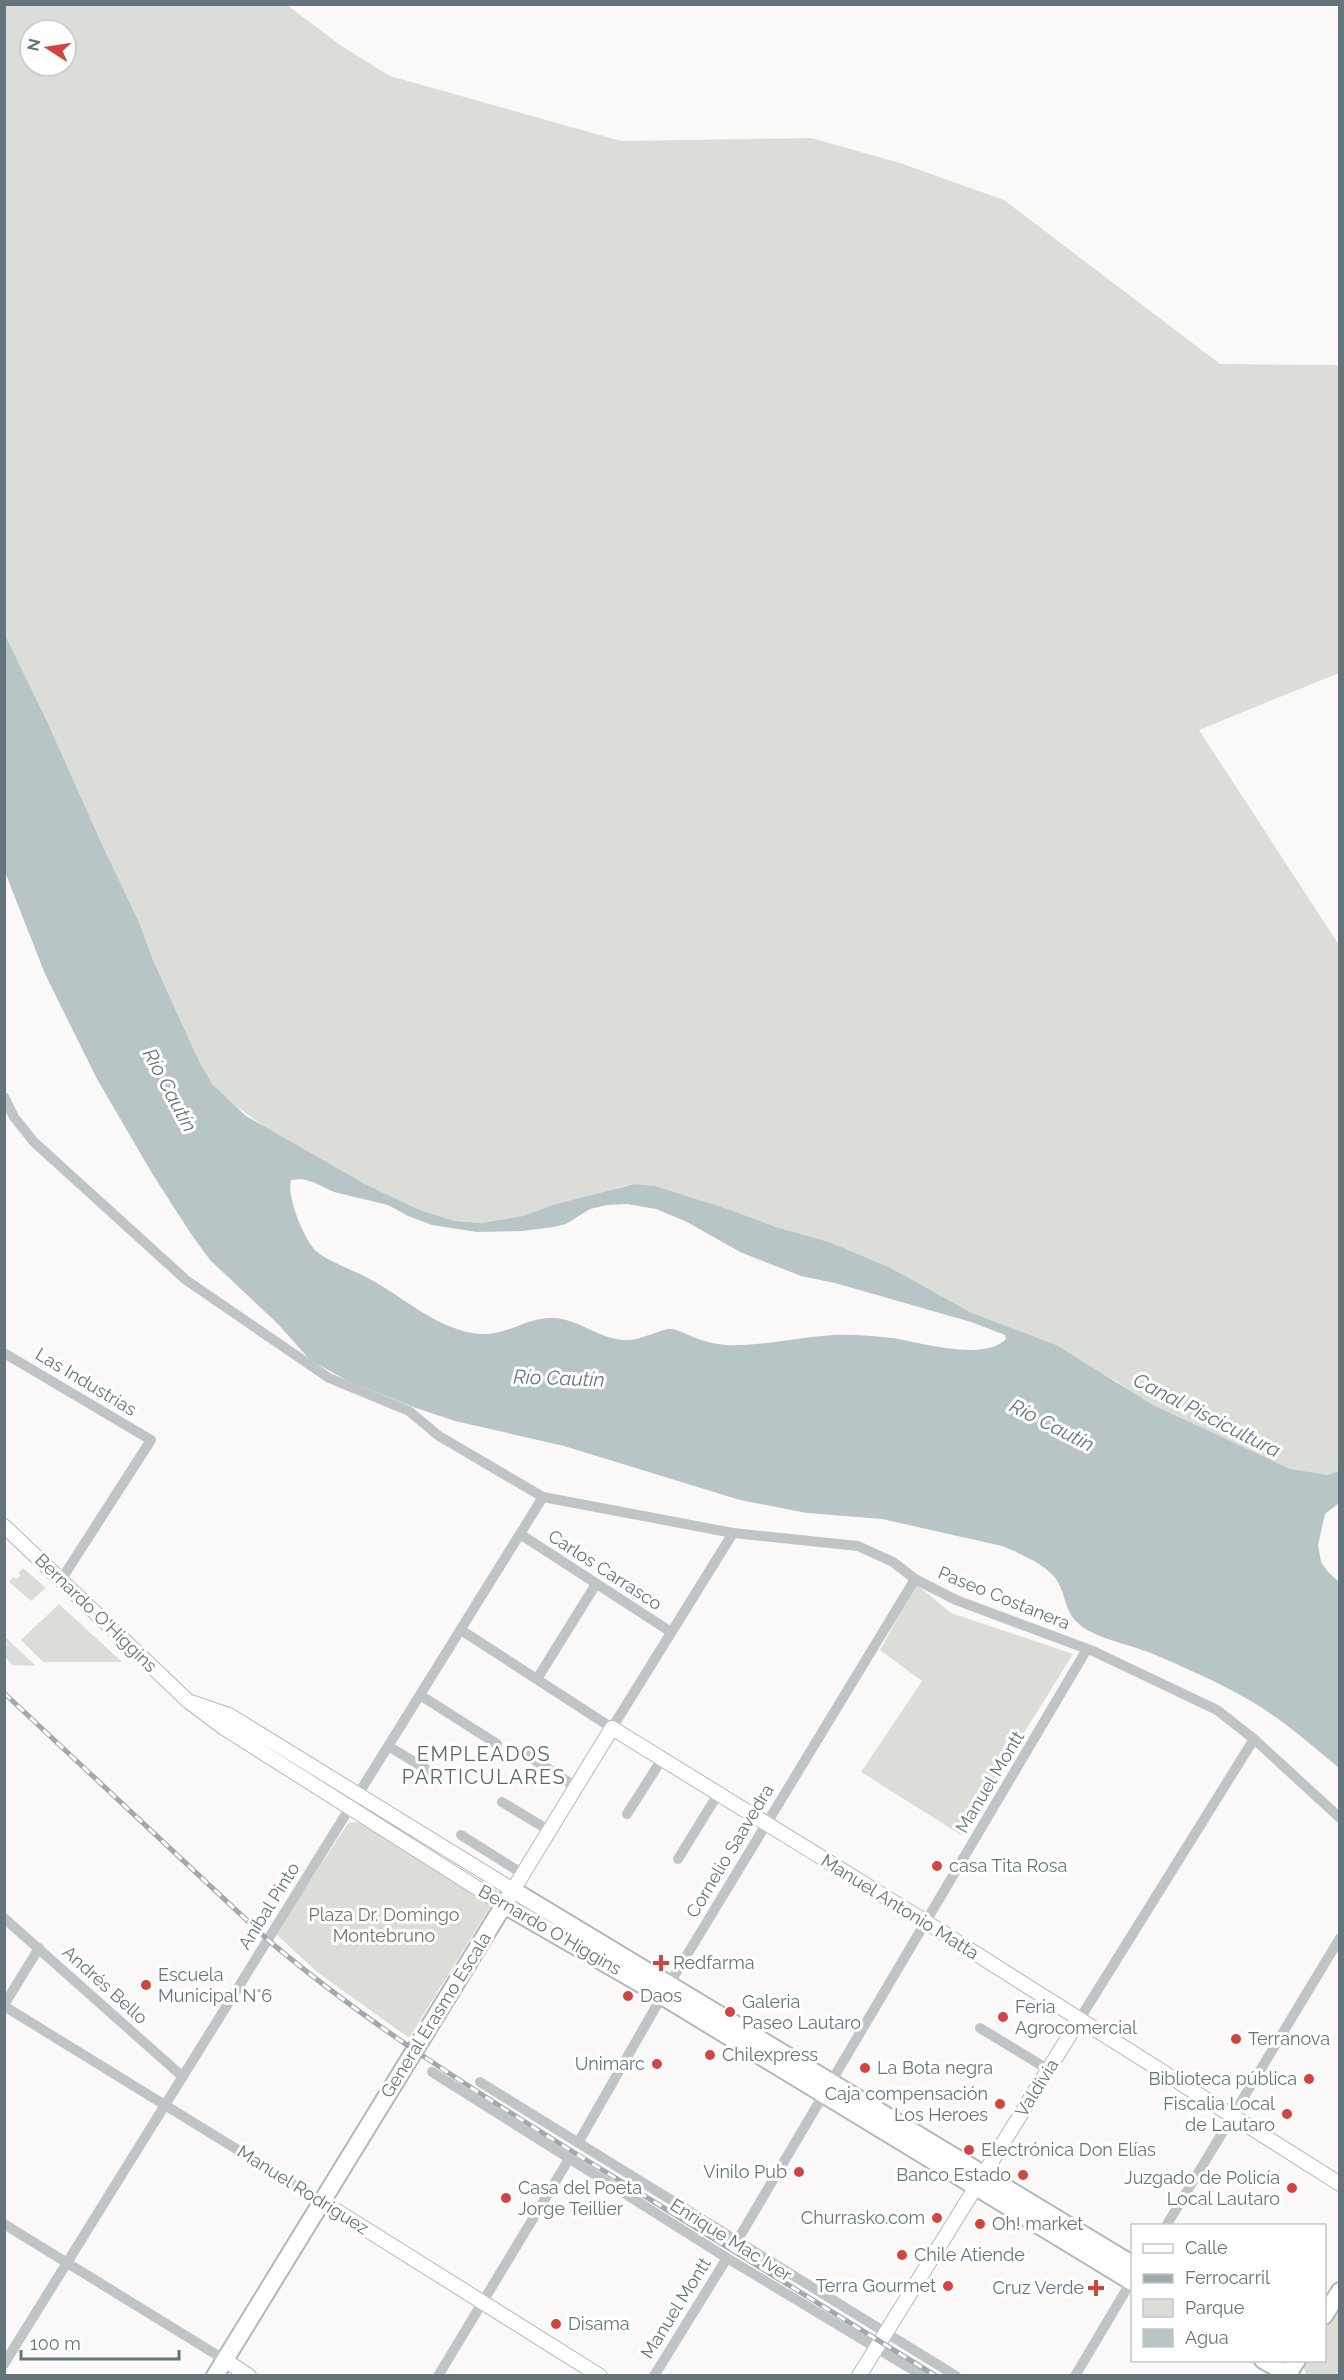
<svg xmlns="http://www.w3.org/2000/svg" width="1344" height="2380" font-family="Raleway,sans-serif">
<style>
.green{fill:#dbded7;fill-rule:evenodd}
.water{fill:#b7c5c6;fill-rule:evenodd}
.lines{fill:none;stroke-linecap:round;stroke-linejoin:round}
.secondary-casing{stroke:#b2babc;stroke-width:16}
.primary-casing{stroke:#b1b8ba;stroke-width:20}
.street{stroke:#bfc5c7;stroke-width:10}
.secondary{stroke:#fff;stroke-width:14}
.primary{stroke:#fff;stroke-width:16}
.rail-casing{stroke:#a0a9ac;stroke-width:5}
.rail{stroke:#fff;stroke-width:3;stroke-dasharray:9;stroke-linecap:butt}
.poi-dot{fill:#d5433d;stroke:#fff;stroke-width:2}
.labels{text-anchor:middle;stroke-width:6;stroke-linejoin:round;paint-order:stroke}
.street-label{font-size:18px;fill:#63757a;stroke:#fff}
.poi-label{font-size:18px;fill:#63757a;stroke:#fff;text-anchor:start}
.park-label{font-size:18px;fill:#6d7966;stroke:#fff}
.water-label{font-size:20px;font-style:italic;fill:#62787a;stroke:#fff}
.neighbourhood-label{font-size:20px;letter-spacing:1.5px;fill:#59676c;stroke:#fff}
</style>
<rect width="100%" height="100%" fill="#faf9f8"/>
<path class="green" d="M5 5H287L343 47 390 76 621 141 811 138 900 163 1004 200 1220 364 1339 365V673L1199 730 1339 945V1471L1327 1475 1312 1474 1290 1469 1257 1455 1153 1405 1134 1394 1116 1381 1029 1335 972 1313 889 1267 829 1242 776 1227 731 1210 655 1186 634 1184 623 1186 523 1216 482 1223 455 1221 420 1210 367 1185 265 1127 233 1104 212 1084 198 1059 153 960 139 922 100 840 46 719 5 635ZM30 30H66V66H30Z
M23 1568 46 1588 31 1601 9 1582 13 1577 17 1579 21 1575 18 1573Z
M916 1584 951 1613 1073 1654 961 1835 861 1772 922 1681 880 1650Z
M59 1604 122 1662H43L21 1640Z
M5 1637 36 1666 12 1665 5 1657V1648L7 1645Z
M355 1822 365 1824 486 1898 490 1907 409 2038 317 1972 276 1934 348 1823Z
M1339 2302V2375H1306L1302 2363 1304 2361 1324 2360 1325 2327Z"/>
<path class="water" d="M5 635 46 719 100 840 139 922 153 960 198 1059 212 1084 246 1116 367 1185 420 1210 455 1221 482 1223 523 1216 553 1205 634 1184 655 1186 731 1210 776 1227 829 1242 889 1267 972 1313 1056 1345 1153 1405 1290 1469 1327 1475 1339 1471V1503L1325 1514 1318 1545 1321 1562 1328 1572 1339 1582V1768C1308 1742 1276 1714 1240 1695 1214 1680 1185 1668 1158 1656 1136 1646 1110 1642 1089 1631 1062 1616 1069 1599 1056 1579 1047 1565 1017 1552 1002 1546L882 1519 807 1513 740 1500 564 1446 455 1421 416 1408 348 1381 310 1360 278 1324 210 1260 191 1234 153 1175 97 1079 45 974 5 872ZM301 1179 313 1182 334 1192 388 1205 408 1216 432 1225 477 1232 522 1231 554 1227 566 1224 590 1209 607 1205 627 1204 656 1209 687 1222 740 1252 801 1276 835 1283 971 1322 1005 1335 1006 1339C985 1362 919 1342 892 1338 872 1336 853 1334 833 1335 800 1337 756 1347 725 1345 716 1344 706 1342 698 1339 689 1336 678 1328 668 1329 654 1332 639 1341 624 1340 600 1339 580 1320 555 1318 524 1316 506 1339 472 1333 433 1326 402 1296 368 1278 352 1269 330 1263 316 1251 304 1240 286 1195 291 1180Z"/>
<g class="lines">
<g class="secondary-casing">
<path id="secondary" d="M4 1526 188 1701 224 1728 504 1905
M188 1701 229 1715 513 1890 612 1728 926 1922 1340 2184
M321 2201 600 2376
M225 2360 249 2376
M859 2376 1079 2020"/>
</g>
<g class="primary-casing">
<path id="primary" d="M504 1905 662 1996 1132 2282
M1324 2316 1340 2291
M1263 2360 1291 2376
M1288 2374 1297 2360
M215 2376 513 1890 1132 2264"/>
</g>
<path class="street" d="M4 1097 14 1117 34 1142 186 1280 329 1378 409 1411 439 1436 543 1497 733 1533 858 1546 893 1562 915 1579 956 1600 1093 1651 1217 1710 1254 1739 1340 1818
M4 1353 151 1440 61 1580
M520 1534 671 1632
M461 1630 612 1728 733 1533
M537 1679 596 1584
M420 1695 497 1744
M388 1746 431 1772
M527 1755 576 1787
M502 1802 550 1831
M627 1814 662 1759
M461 1835 523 1874
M678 1859 718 1794
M4 1918 183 2077
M4 2005 39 1948
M4 2006 321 2201
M1079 2020 1254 1739
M980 2028 1049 2070
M432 2072 727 2258 923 2376
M480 2082 956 2376
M578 2143 662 1996 915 1579
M4 2224 225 2360
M1166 2226 1340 1938
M737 2241 1087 1649
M4 2364 543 1497
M438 2376 569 2159
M654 2376 727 2258
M1075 2376 1132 2280"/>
<use href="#secondary" class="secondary"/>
<use href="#primary" class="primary"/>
<g class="rail-casing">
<path id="rail" d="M4 1693 268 1940C372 2028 489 2100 604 2171 715 2239 825 2308 936 2376"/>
</g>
<use href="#rail" class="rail"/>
</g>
<g class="poi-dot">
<circle cx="937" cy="1866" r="6"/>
<path d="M658 1954h6v6h6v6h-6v6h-6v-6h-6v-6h6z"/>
<circle cx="146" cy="1985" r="6"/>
<circle cx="628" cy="1996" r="6"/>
<circle cx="730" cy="2012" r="6"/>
<circle cx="1003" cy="2017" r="6"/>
<circle cx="1236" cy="2039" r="6"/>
<circle cx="710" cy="2055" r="6"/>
<circle cx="657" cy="2064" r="6"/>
<circle cx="865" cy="2068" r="6"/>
<circle cx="1309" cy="2079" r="6"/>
<circle cx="1000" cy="2104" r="6"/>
<circle cx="1287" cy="2114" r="6"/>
<circle cx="969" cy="2150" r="6"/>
<circle cx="799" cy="2172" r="6"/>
<circle cx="1023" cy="2175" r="6"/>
<circle cx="1292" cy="2188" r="6"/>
<circle cx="506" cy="2198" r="6"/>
<circle cx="937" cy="2218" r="6"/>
<circle cx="980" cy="2224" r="6"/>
<circle cx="902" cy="2255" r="6"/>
<circle cx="948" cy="2286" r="6"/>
<path d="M1093 2279h6v6h6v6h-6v6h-6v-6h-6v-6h6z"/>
<circle cx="556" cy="2324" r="6"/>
</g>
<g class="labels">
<g class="street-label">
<text transform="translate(86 1382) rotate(31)" y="6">Las Industrias</text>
<text transform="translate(605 1570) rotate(33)" y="6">Carlos Carrasco</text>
<text transform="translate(1004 1598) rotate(22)" y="6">Paseo Costanera</text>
<text transform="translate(96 1613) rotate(44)" y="6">Bernardo O'Higgins</text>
<text transform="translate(990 1782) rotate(-59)" y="6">Manuel Montt</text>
<text transform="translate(730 1851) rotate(-59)" y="6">Cornelio Saavedra</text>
<text transform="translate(269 1906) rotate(-58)" y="6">Aníbal Pinto</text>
<text transform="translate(900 1907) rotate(32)" y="6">Manuel Antonio Matta</text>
<text transform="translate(550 1930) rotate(30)" y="6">Bernardo O'Higgins</text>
<text transform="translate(105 1985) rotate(42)" y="6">Andrés Bello</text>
<text transform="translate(436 2015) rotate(-58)" y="6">General Erasmo Escala</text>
<text transform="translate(1037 2088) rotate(-58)" y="6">Valdivia</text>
<text transform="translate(303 2190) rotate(32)" y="6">Manuel Rodríguez</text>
<text transform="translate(731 2240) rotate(32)" y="6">Enrique Mac Iver</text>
<text transform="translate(676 2308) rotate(-58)" y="6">Manuel Montt</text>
</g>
<g class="poi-label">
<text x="949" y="1872">casa Tita Rosa</text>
<text x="673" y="1969">Redfarma</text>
<text x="158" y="1981">Escuela<tspan x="158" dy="21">Municipal N°6</tspan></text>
<text x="640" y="2002">Daos</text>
<text x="742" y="2008">Galeria<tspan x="742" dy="21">Paseo Lautaro</tspan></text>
<text x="1015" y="2013">Feria<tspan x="1015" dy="21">Agrocomercial</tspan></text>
<text x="1248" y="2045">Terranova</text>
<text x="722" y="2061">Chilexpress</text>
<text x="645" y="2070" text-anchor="end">Unimarc</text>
<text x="877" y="2074">La Bota negra</text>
<text x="1297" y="2085" text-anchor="end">Biblioteca pública</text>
<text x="988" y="2100" text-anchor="end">Caja compensación<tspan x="988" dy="21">Los Heroes</tspan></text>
<text x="1275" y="2110" text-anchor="end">Fiscalia Local<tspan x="1275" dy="21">de Lautaro</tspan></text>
<text x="981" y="2156">Electrónica Don Elías</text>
<text x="787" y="2178" text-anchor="end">Vinilo Pub</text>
<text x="1011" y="2181" text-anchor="end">Banco Estado</text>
<text x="1280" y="2184" text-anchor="end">Juzgado de Policía<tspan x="1280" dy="21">Local Lautaro</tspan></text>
<text x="518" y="2194">Casa del Poeta<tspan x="518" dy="21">Jorge Teillier</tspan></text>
<text x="925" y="2224" text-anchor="end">Churrasko.com</text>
<text x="992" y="2230">Oh! market</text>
<text x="914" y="2261">Chile Atiende</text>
<text x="936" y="2292" text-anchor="end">Terra Gourmet</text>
<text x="1084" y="2294" text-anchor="end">Cruz Verde</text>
<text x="568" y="2330">Disama</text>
</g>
<g class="park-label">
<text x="384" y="1921">Plaza Dr. Domingo<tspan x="384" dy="21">Montebruno</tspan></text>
</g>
<g class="water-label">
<text transform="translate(170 1090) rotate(62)" y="7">Río Cautín</text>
<text transform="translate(559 1378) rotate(2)" y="7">Río Cautín</text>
<text transform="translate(1207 1415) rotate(27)" y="7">Canal Piscicultura</text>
<text transform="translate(1052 1425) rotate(27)" y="7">Río Cautín</text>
</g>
<g class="neighbourhood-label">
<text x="484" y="1761">EMPLEADOS<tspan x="484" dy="23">PARTICULARES</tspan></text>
</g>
</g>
<rect width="1344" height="2380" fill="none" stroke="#63757a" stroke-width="12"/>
<rect x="1131" y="2224" width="195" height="138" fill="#ffffff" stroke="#c1c8ca" stroke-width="1.5"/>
<rect x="1143" y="2244" width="30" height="9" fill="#ffffff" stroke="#c1c8ca" stroke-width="1.5"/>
<text x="1185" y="2254" font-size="18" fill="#63757a">Calle</text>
<rect x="1143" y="2274" width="30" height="9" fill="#a0a9ac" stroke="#c1c8ca" stroke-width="1.5"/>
<text x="1185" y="2284" font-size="18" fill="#63757a">Ferrocarril</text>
<rect x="1143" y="2299" width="30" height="18" fill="#dbded7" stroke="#c1c8ca" stroke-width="1.5"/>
<text x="1185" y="2314" font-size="18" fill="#63757a">Parque</text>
<rect x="1143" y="2329" width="30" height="18" fill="#b7c5c6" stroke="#c1c8ca" stroke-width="1.5"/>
<text x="1185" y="2344" font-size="18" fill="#63757a">Agua</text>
<g transform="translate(48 48) rotate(282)"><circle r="28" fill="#ffffff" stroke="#c1c8ca" stroke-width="1.5"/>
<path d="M0-4.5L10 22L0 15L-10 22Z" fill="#d5433d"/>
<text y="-9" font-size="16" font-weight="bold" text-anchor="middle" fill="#63757a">N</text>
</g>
<path d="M21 2350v9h158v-9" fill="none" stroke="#63757a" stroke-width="3"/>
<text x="30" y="2350" font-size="18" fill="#63757a" stroke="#ffffff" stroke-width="4.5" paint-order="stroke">100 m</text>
</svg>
